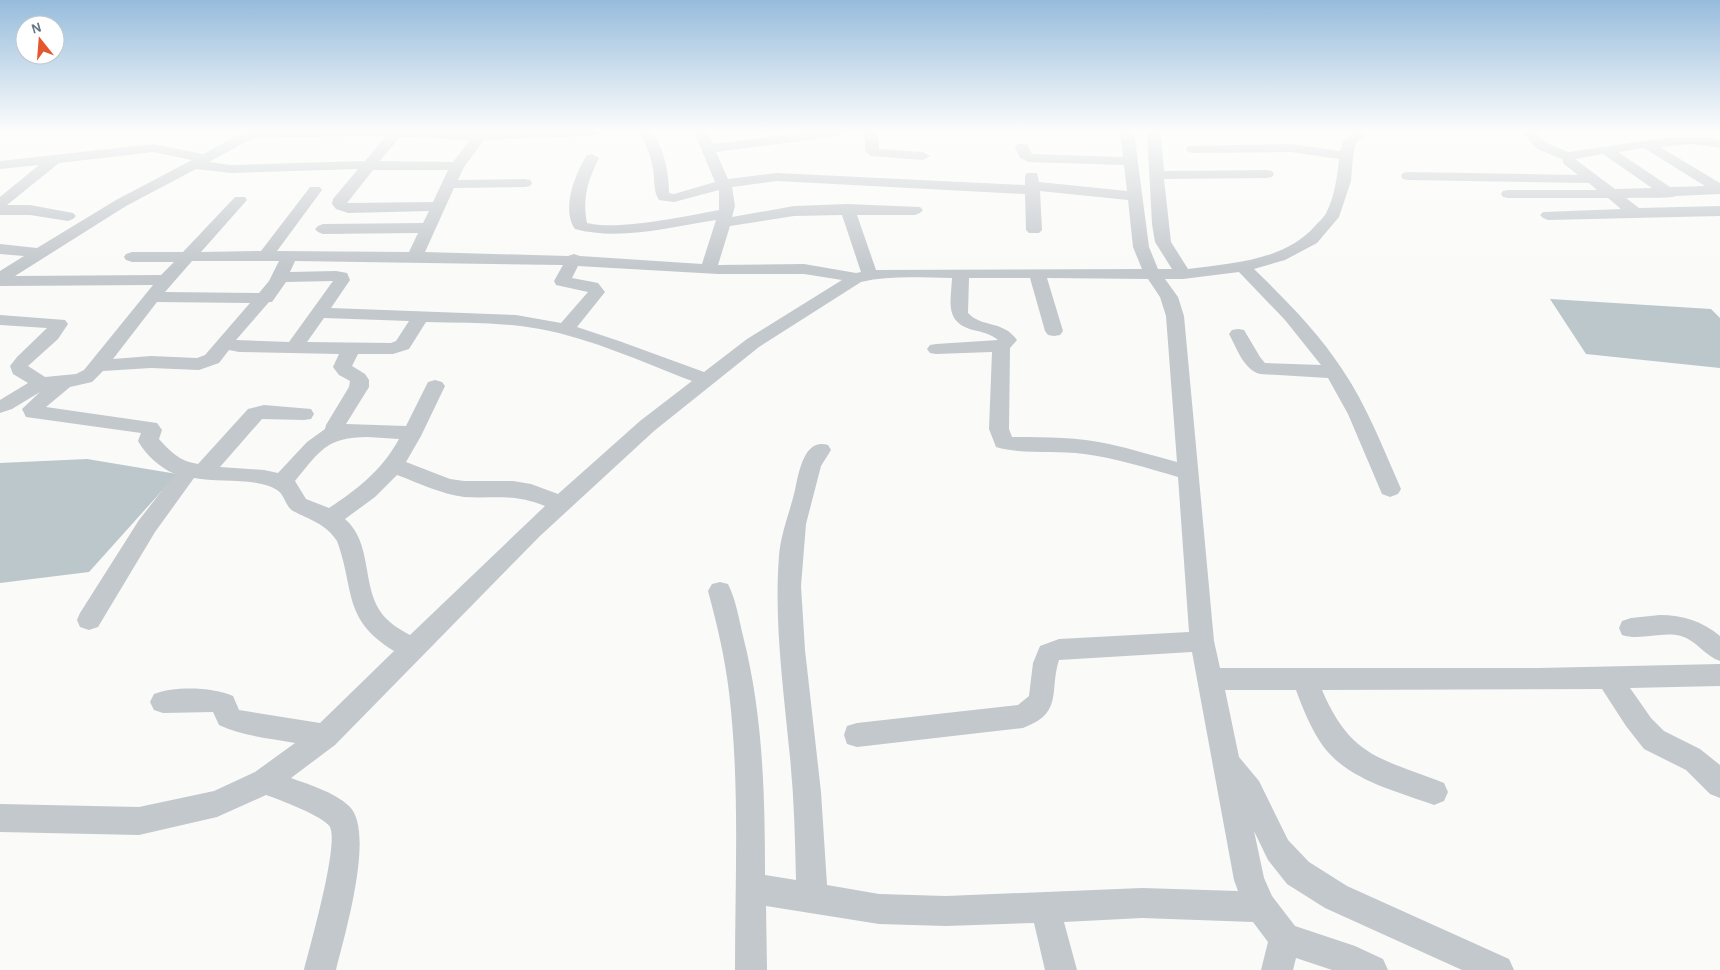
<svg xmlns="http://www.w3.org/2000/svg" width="1720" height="970" font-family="'Alegreya Sans',sans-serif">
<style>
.water{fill:#bbc7cb}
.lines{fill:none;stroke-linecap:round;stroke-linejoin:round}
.street{fill:#c3c8cc;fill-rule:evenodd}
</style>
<rect width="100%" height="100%" fill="#fafaf8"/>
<path class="water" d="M1550 299 1711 309 1720 318V368L1586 354Z
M87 459 177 474 89 572 0 583V463Z"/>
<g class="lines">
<path class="street" d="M244 132H600L593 136 484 140 464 167 458 180 525 179 530 180 532 183 530 186 525 187 454 188 425 252 568 256 574 254 580 256 702 264 716 220C670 227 620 241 575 229 561 210 575 173 587 155L592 154 599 158C588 180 582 198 587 223 618 231 686 216 719 210V190L674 202 659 200C653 191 655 180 653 169 651 156 646 144 639 132H653C664 151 669 171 669 193L674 194 715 182 694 132H708L713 144 808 132H845L838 136 716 152 728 179 777 173 1025 185V176L1027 173H1037L1039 182 1127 191 1124 165 1029 162 1020 158 1015 147 1017 144H1027L1032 154 1123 157 1120 132H1134L1149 247 1158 269H1172L1155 242 1152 224 1147 132H1161L1164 171 1267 170 1272 171 1274 174 1272 177 1267 178 1164 179 1171 242 1188 269C1232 263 1284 261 1315 226 1319 221 1325 217 1327 211 1335 195 1337 177 1339 159L1291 152 1193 153 1188 152 1186 149 1188 146 1291 144 1340 151 1343 141 1354 132H1369L1356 143 1353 156 1351 181 1339 217 1317 243 1285 260 1254 269C1286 300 1318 332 1342 369 1367 406 1383 448 1401 489L1398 494 1390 497 1382 494 1348 414 1328 378 1260 374C1243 369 1237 348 1229 334L1232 330 1238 329 1244 330 1260 357 1265 363 1321 365 1285 320 1239 272 1183 279H1165L1178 297 1184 316 1214 641 1220 668H1539L1720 664V686L1630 688 1651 718 1664 731 1700 749 1720 765V798L1710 794 1686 770 1644 749 1626 726 1602 689 1322 690C1351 758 1381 758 1444 783L1448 792 1444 801 1434 805C1396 791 1348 780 1323 746 1311 729 1303 709 1296 690H1225L1239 757 1259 781 1288 840 1309 862 1347 886 1509 959 1514 970H1462L1325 908 1287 884 1268 860 1254 831 1264 878 1272 896 1295 926 1355 946 1383 959 1388 970H1332L1296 958 1293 970H1261L1268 942 1253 922 1142 918 1064 922 1077 970H1045L1034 923 946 926 879 924 766 906 767 970H735C735 878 740 784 729 692 725 658 717 624 708 591L712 584 720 582 728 584C736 600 739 619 743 636 763 714 765 795 765 875L796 880C795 836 794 792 789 748 783 684 774 620 779 556 781 532 790 512 795 490 799 472 804 438 828 445L831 450 821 466 806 524 801 586 805 650 821 792 827 885 879 894 946 896 1142 888 1238 891 1234 880 1192 652 1059 660C1049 691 1064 713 1023 728L857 747 847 744 844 735 847 726 857 723 1018 705 1029 696 1033 663 1040 646 1059 639 1189 632 1178 477C1147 468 1116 458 1084 454 1055 450 1024 455 996 447L989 429 992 352 936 354 930 353 927 349 930 345 936 344 998 340C991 334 982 332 973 330 944 322 951 302 952 278 922 278 891 275 861 282L759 347 654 431 540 536 335 745 291 778C310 785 334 792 349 806 376 831 344 937 336 970H304C310 946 339 845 330 827 325 817 278 799 266 795L217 817 139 835 0 832V804L139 807 214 791 255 772 295 743C269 738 242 736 219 725L213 712 163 713 154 710 150 702 154 694C175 686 213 687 233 696L239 710 320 723 394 651C342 619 355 590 337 541 325 523 310 520 293 511 285 506 285 495 277 490 257 477 218 483 194 478L155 532 98 627 89 630 80 627 77 620 80 613 139 520 175 474C160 468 146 455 138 441L141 433 26 417 22 409 40 392 12 409 0 413V400L28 383 13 374 10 366 17 357 47 328 0 325V315L65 320 68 324 58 339 28 366 45 377 76 374 84 370 153 285 0 286V271L24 256 0 254V244L37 248 116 200 192 160 153 152 59 163 7 205H30L73 213 76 216 73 219 68 221 30 215H0V197L39 165 0 169V161L153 144 203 154ZM374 136H386L365 161 231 165 209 162 253 138ZM400 137 470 140 453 162 380 161ZM196 169 231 173 358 169 333 199 332 204 336 209 348 213 429 211 423 223 323 224 318 226 315 229 318 232 323 234 418 233 409 252 277 251 322 190 320 187H310L261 251 201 252 247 200 245 197H235L183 252H132L126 254 124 257 126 260 132 262H174L161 275 15 276 126 206ZM373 170H448L433 202 347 203ZM777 181 1025 194 1026 230 1029 233H1039L1042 230 1040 191 1128 200 1133 247 1142 269 876 270 857 215H915L920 213 923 210 920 207 847 204 794 206 732 217 735 206 732 187ZM842 215 861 272 856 273 804 264 718 265 730 226 794 216ZM192 261H279L269 281 259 293 165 292ZM295 261 563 265 554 281 556 285 588 292 561 323 516 315 331 308 350 280 347 273 336 271 290 272ZM578 266 718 274H804L842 280 747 339 704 372 619 341 577 327 605 292 598 283 572 278ZM969 278H1030L1045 331 1048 335 1054 336 1060 335 1063 331 1047 278 1148 279 1160 297 1166 316 1177 462C1154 456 1132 449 1109 444 1077 437 1044 437 1012 437L1009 429 1010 348 1017 340C1003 320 982 328 968 313ZM333 281 289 342 236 340 269 302H272L286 282ZM157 302 250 303 205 355 197 358 151 356 113 359ZM324 318 409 321 396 341 391 343 307 342ZM426 322C464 323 503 322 540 329 593 339 642 362 692 381L640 421 558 494 531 484 513 481H464L450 479 406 462 421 436 445 386 442 382 435 380 428 382 406 426 346 424 369 387V380L365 374 352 366 358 354H393L409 349ZM229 350 239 352 339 354 333 367 339 375 350 381 349 387 326 425 325 429 307 442 278 473 264 470 220 467 262 419 304 420 311 419 314 414 311 409 264 405 248 409 198 464C179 461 171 452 159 439L162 430 157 423 46 407 70 387 92 382 103 371 151 368 199 370 219 363ZM368 437 399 439C382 470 358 489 329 508L306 499 295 481C320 451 326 437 368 437ZM397 475C419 483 441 494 464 497 495 499 513 493 545 506L410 635C399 629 387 622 380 611 362 584 372 542 345 519L375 497Z
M861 132H875L879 141V149L923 152 930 156 923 160 871 156 865 151V141Z
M1526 132H1540L1538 135 1547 143 1568 152 1672 137H1708L1720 140V148L1692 144 1660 147 1720 183V194L1676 196C1670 199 1636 197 1626 198L1639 208 1720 206V216L1548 220 1543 218 1540 215 1543 212 1621 209 1608 198H1508L1503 197 1501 194 1503 191 1508 190H1597L1589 183 1408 180 1403 179 1401 176 1403 173 1408 172 1578 175 1564 164 1562 159 1537 149 1524 135ZM1644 148 1705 186 1670 187 1618 152ZM1603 154 1652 188 1615 189 1575 159Z
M1660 615C1683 615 1702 621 1720 636V661C1705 656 1696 640 1681 636 1661 631 1641 641 1622 635L1619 628 1622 621 1631 618Z"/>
</g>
<linearGradient id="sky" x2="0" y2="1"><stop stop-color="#96bcdc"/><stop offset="0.49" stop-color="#fdfdfc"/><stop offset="1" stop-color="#fdfdfc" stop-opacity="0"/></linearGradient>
<rect width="1720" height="268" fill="url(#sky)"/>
<g transform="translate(40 40) rotate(343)"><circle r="24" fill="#ffffff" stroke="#c1c8cd"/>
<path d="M0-4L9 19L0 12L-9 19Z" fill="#e4572e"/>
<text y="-8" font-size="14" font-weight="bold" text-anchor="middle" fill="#657683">N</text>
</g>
</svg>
